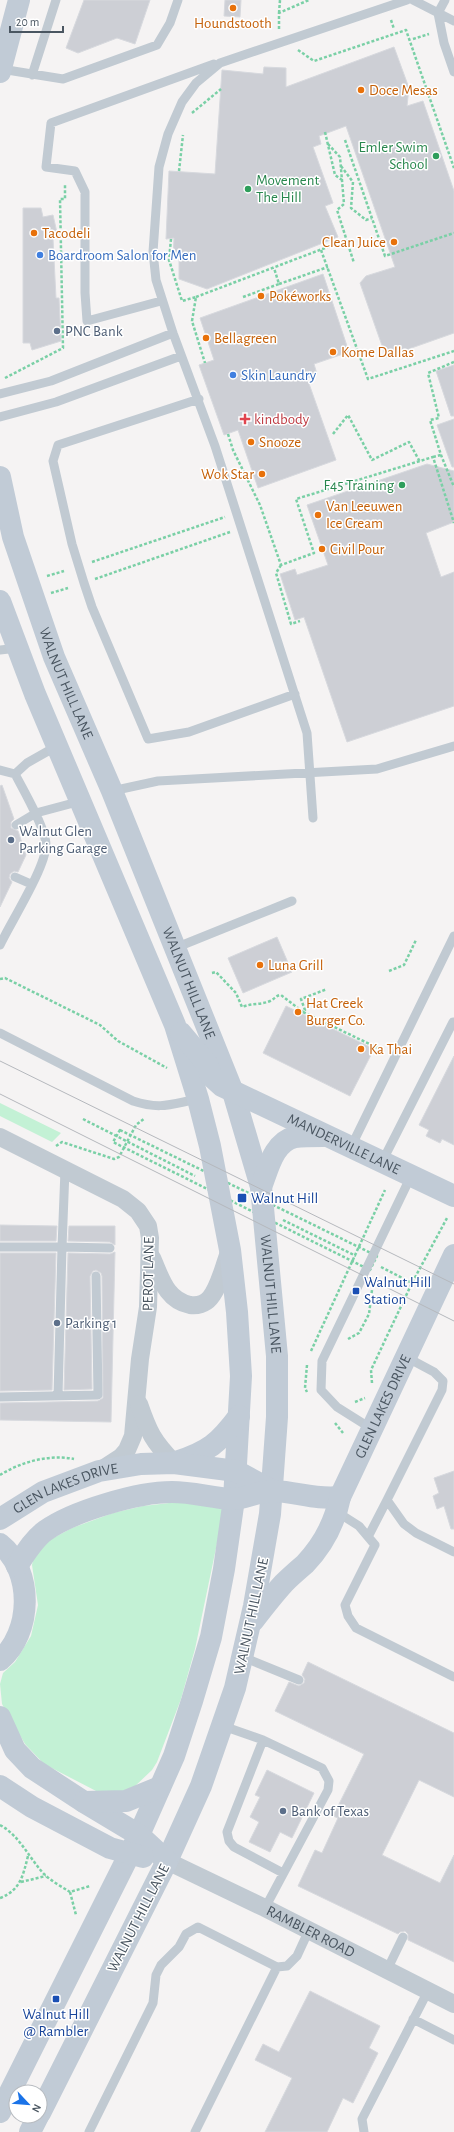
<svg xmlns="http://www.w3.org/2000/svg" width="454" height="2132" font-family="'Alegreya Sans',sans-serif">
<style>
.green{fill:#c3f1d5}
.building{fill:#cdcfd5;stroke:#d7d9de}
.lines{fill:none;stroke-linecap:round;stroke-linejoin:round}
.path{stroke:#7ad0a6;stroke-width:2.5;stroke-dasharray:3 2;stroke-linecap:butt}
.lane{stroke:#c1cad2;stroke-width:9}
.street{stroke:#c1cad2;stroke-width:18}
.secondary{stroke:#c1cbd6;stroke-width:22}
.tram{stroke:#b5b8bd;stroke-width:1}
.food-dot{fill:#e8710a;stroke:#fff;stroke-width:1.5}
.leisure-dot{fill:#2e9e5b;stroke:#fff;stroke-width:1.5}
.shop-dot{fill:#3f7fe0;stroke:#fff;stroke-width:1.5}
.service-dot{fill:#5c6f8a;stroke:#fff;stroke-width:1.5}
.health-dot{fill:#e0444e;stroke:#fff;stroke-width:1.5}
.transit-dot{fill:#1a4fb4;stroke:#fff;stroke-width:1.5}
.labels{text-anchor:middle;stroke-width:3;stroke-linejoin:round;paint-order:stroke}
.food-label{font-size:15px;fill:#c56008;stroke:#fff;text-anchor:start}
.leisure-label{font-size:15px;fill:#27864d;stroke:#fff;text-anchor:end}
.shop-label{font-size:15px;fill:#366cbe;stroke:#fff;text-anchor:start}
.service-label{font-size:15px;fill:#4e5e75;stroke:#fff;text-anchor:start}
.health-label{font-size:15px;fill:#be3a42;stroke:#fff;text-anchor:start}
.street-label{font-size:15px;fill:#4a5661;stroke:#fff}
.transit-label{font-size:15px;fill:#164399;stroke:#fff;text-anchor:start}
</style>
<rect width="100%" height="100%" fill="#f5f3f3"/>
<path class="green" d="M0 1103 61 1133 52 1142 0 1116Z
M187 1501 225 1505 195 1649 181 1699 157 1762 152 1770 133 1788 123 1791 98 1792 44 1764 25 1744 2 1704 0 1684 3 1673 15 1662 31 1636 38 1605 32 1565 33 1560 44 1543 72 1528 113 1513 143 1506Z"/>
<path class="building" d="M84 0H150L135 44 117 38 78 53 66 48Z
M225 0H241L240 17 224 16Z
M394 47 409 88 407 106 423 101 454 191V333L386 357 360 283 366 276 395 267 346 126 319 136 321 144 313 147 333 203 325 206 338 237 207 289 179 279V256L173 258 174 238 166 239 169 171 215 174 222 70 263 74 264 67 286 68V87Z
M23 208H41L43 217 53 215 58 237 53 238 56 298H59L61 341 32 350 30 343H23Z
M323 274 349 352 314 364 317 374 307 378 336 460 258 488 238 430 224 435 199 365 214 360 200 318Z
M454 365V416H451L436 371Z
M454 419V467H452L437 425Z
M427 464 454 471V522L426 533 441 577 454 572V706L347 742 304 617 295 620 280 574 295 569 297 575 328 565 307 505Z
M2 785 14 819 11 822V828L18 831 26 855 18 872 14 871 10 874 9 878 12 882 0 907V786Z
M277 937 292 972 243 993 228 958Z
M286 1006 374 1049 350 1096 263 1053Z
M454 1056V1145L442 1139 440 1143 426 1136 429 1130 419 1125Z
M0 1225 57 1226 56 1241H0Z
M69 1226H115V1245L110 1242 68 1241Z
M115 1252 111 1422 0 1420V1403L98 1401 103 1398 102 1276 101 1273 96 1270 93 1271 90 1276 92 1389 64 1390 68 1253 110 1254Z
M0 1253H56L52 1390 0 1391Z
M454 1471V1529H451L444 1506 437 1509 433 1496 439 1493 434 1478Z
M308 1662 454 1733V1797L419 1780 382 1855 440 1883 454 1855V1962L408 1940V1934L405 1931 400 1932 398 1934 298 1886 315 1850 322 1853 338 1818 333 1816 364 1754 275 1711 289 1682 299 1686 304 1683 305 1679 302 1675Z
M267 1770 314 1793 292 1838 280 1832 270 1852 249 1842 259 1822 250 1817 260 1797 255 1795Z
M310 1991 380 2026 369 2048 378 2053 353 2103 343 2098 327 2132H265L292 2078 255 2060 263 2044 279 2052Z"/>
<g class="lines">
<path class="path" d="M279 13 280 0
M391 20 394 29
M279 29V13L309 0
M413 39 429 34
M298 50 314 61 406 30 454 168
M192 113 221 89
M325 132 335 175 342 180
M345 140 385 256 454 233
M328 144 340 157 344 204 337 210 354 263
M341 166 353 182 351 208 366 220 372 218
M179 171 183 135
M171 239 169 260 182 301 196 297 192 321 205 363
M321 250 368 379 454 351
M279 284 328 267
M196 297 346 240
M243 297 279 284 274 268
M454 362 428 373 439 418 430 420 441 455 454 487
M5 378 63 348 60 199H65V184
M228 434 233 450 260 505 281 565 314 553 296 499 433 457 454 523
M333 434 348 415 372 460 409 442 420 462
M433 457 441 455
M92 562 225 517
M281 565 276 573 291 624 300 621
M47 576 64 571
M95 579 230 532
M51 593 68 588
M389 971 404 965 416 940
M212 973 216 972 236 993 242 1007C252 1003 261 1005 270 1001 275 999 276 995 281 995L303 1012 305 1010 301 999 327 989
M0 979 5 978 100 1025 118 1041 167 1068
M303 1012 384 1051
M83 1119 195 1176
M120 1130 377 1256 370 1270 113 1142Z
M56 1146 62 1142 114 1159 119 1157 136 1125 145 1118
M283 1220 356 1256
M381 1267 412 1283
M348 1339 359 1333 369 1314 372 1290
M311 1351 385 1190
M307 1365 305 1388 307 1392
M372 1383 371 1370 412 1283 447 1218
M355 1402 365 1398
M335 1423 343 1433
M0 1475C21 1462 49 1454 74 1459
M0 1825C20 1836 29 1858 44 1874 51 1881 62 1887 70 1892L90 1886
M21 1882 46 1876
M70 1892 76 1915
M0 1898C21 1890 23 1875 28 1856"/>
<path class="lane" d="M413 0 454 21
M445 0 438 13 444 43 454 72
M1 69 63 79 157 45 170 23 178 0
M32 75 56 0
M161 301 87 321 85 293V192L75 171 46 167 51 123 214 64
M0 394 51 381 173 333
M199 399 58 445 53 461 72 544 84 583 92 607 148 739 189 732 295 694
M0 417 56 402 181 356
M0 650 18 648
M0 770 15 774
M112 791 158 781 377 769 454 746
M313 818 307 733 215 446 173 333 156 280 153 252 159 167 168 134 182 102 196 83 220 63 407 0
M16 825 36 813 81 801
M15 877 31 884
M0 945C11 922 46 867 46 845 46 829 23 789 15 774L27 763 57 746
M175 948 292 901
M0 1033 133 1101C161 1110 171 1104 198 1099
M351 1147 454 936
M382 1162 453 1022H454
M65 1170 62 1247 110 1248
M0 1247H62L58 1396
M406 1357 434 1372 443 1381 442 1390 387 1500 404 1524 416 1533 454 1552
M0 1397 98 1395 96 1276
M372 1429 337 1407 321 1390 322 1361 411 1176
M337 1512 359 1526 375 1545 345 1605 348 1616 356 1628 454 1677
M369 1535 387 1500
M243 1657 299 1680
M223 1726 263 1740 322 1768 329 1781 328 1790 265 1908
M263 1740 227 1832 229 1841 234 1847 283 1873
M387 1970 403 1937
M413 2019 454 2040
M89 2132 153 2003 156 1975 161 1965 179 1947 186 1934 198 1927 277 1967
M195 2132 277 1967 287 1966 297 1956 309 1930
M364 2132 362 2119 428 1991"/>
<g class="street">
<path d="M0 1137 123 1199 138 1211 148 1226 150 1238 148 1307 140 1359 133 1436 127 1450 121 1457 101 1470"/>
<path d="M152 1258C161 1278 166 1300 190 1305 197 1306 205 1304 210 1298 220 1286 224 1264 230 1250"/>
<path d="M139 1404C149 1433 153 1441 174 1463"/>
<path id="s1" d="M167 1861 265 1908 454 2004"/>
</g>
<g class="secondary">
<path d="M0 72 19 0"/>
<path id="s2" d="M0 477 13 537 54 657 112 791 233 1092 261 1187 277 1356V1417L270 1514 254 1606 235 1688 201 1786 167 1861 40 2113"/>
<path d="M0 601 35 694 175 1025 198 1099 210 1146 230 1250 237 1312 241 1376 234 1499 224 1569 211 1637 192 1701 174 1756 139 1835 0 2112"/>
<path id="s3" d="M181 1033 208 1065 211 1076 222 1086 454 1196"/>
<path d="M261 1187C268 1170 273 1142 295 1137 304 1136 314 1136 323 1136"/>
<path d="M176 1462C208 1452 219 1443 239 1416"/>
<path id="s4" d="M0 1519 43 1492 99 1471 141 1464 174 1463 236 1471 273 1491"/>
<path d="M0 1544C34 1571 32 1633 0 1660"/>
<path d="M17 1566C25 1554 33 1540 45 1531 73 1511 138 1492 172 1492 193 1492 212 1498 232 1499 246 1499 260 1490 274 1491 298 1492 315 1500 340 1497"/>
<path id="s5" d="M253 1621C263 1608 273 1595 284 1583 291 1576 298 1570 305 1564 323 1545 335 1522 340 1497L454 1255"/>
<path d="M0 1717 15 1750 32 1768 84 1802 139 1835 167 1861"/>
<path d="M0 1786 32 1807 110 1848 143 1857"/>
<path d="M84 1802 126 1801 160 1787"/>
<path d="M30 2132 38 2116"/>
</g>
<path class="tram" d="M0 1061 454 1284
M0 1094 454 1321"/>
</g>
<g class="food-dot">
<circle cx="233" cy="8" r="4"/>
<circle cx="361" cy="90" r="4"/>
<circle cx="34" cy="233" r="4"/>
<circle cx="394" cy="242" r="4"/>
<circle cx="261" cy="296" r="4"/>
<circle cx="206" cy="338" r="4"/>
<circle cx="333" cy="352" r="4"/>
<circle cx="251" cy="442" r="4"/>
<circle cx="262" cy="474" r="4"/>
<circle cx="318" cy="515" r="4"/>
<circle cx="322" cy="549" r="4"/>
<circle cx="260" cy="965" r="4"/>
<circle cx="298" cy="1012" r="4"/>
<circle cx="361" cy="1049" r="4"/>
</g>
<g class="leisure-dot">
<circle cx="436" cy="156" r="4"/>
<circle cx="248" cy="189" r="4"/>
<circle cx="402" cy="485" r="4"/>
</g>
<g class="shop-dot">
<circle cx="40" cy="255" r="4"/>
<circle cx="233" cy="375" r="4"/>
</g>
<g class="service-dot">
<circle cx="57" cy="331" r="4"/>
<circle cx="11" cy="840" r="4"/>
<circle cx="57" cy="1323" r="4"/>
<circle cx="283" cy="1811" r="4"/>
</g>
<path class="health-dot" d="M243 413h4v4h4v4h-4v4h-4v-4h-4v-4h4z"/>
<g class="transit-dot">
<rect x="237" y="1193" width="10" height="10" rx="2"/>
<rect x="352" y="1287" width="8" height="8" rx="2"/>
<rect x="52" y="1995" width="8" height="8" rx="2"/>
</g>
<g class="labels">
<g class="food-label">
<text x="233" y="28" text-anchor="middle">Houndstooth</text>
<text x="369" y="95">Doce Mesas</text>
<text x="42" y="238">Tacodeli</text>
<text x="386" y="247" text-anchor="end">Clean Juice</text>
<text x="269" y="301">Pokéworks</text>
<text x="214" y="343">Bellagreen</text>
<text x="341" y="357">Kome Dallas</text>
<text x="259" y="447">Snooze</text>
<text x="254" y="479" text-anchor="end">Wok Star</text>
<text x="326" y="511">Van Leeuwen<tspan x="326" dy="17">Ice Cream</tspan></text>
<text x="330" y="554">Civil Pour</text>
<text x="268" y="970">Luna Grill</text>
<text x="306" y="1008">Hat Creek<tspan x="306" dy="17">Burger Co.</tspan></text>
<text x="369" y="1054">Ka Thai</text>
</g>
<g class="leisure-label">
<text x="428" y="152">Emler Swim<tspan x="428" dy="17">School</tspan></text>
<text x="256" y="185" text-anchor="start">Movement<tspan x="256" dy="17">The Hill</tspan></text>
<text x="394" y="490">F45 Training</text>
</g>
<g class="shop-label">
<text x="48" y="260">Boardroom Salon for Men</text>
<text x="241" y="380">Skin Laundry</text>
</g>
<g class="service-label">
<text x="65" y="336">PNC Bank</text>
<text x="19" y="836">Walnut Glen<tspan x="19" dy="17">Parking Garage</tspan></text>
<text x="65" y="1328">Parking 1</text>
<text x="291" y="1816">Bank of Texas</text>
</g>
<g class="health-label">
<text x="254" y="424">kindbody</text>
</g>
<g class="street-label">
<text dy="5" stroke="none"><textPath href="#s2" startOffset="217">WALNUT HILL LANE</textPath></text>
<text dy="5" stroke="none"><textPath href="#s2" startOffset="541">WALNUT HILL LANE</textPath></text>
<text dy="5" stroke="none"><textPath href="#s3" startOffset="203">MANDERVILLE LANE</textPath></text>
<text transform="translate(148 1274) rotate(-89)" y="5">PEROT LANE</text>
<text dy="5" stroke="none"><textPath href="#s2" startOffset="865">WALNUT HILL LANE</textPath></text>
<text dy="5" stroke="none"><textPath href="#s5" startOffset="254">GLEN LAKES DRIVE</textPath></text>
<text dy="5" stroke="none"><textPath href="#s4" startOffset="73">GLEN LAKES DRIVE</textPath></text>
<text transform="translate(251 1616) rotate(-78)" y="5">WALNUT HILL LANE</text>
<text transform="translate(138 1918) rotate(-63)" y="5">WALNUT HILL LANE</text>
<text dy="5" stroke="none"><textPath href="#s1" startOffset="160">RAMBLER ROAD</textPath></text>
</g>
<g class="transit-label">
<text x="251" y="1203">Walnut Hill</text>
<text x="364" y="1287">Walnut Hill<tspan x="364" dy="17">Station</tspan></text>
<text x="56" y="2019" text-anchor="middle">Walnut Hill<tspan x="56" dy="17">@ Rambler</tspan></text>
</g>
</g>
<g transform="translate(28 2104) rotate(116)"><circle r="19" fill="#ffffff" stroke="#b7bbc0"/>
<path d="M0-3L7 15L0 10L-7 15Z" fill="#1a73e8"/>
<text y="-6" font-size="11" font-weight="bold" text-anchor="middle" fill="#4a5661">N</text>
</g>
<path d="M10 26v6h53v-6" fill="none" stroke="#4a5661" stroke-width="2"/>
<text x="16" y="26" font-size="12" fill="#4a5661" stroke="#ffffff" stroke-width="3" paint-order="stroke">20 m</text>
</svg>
